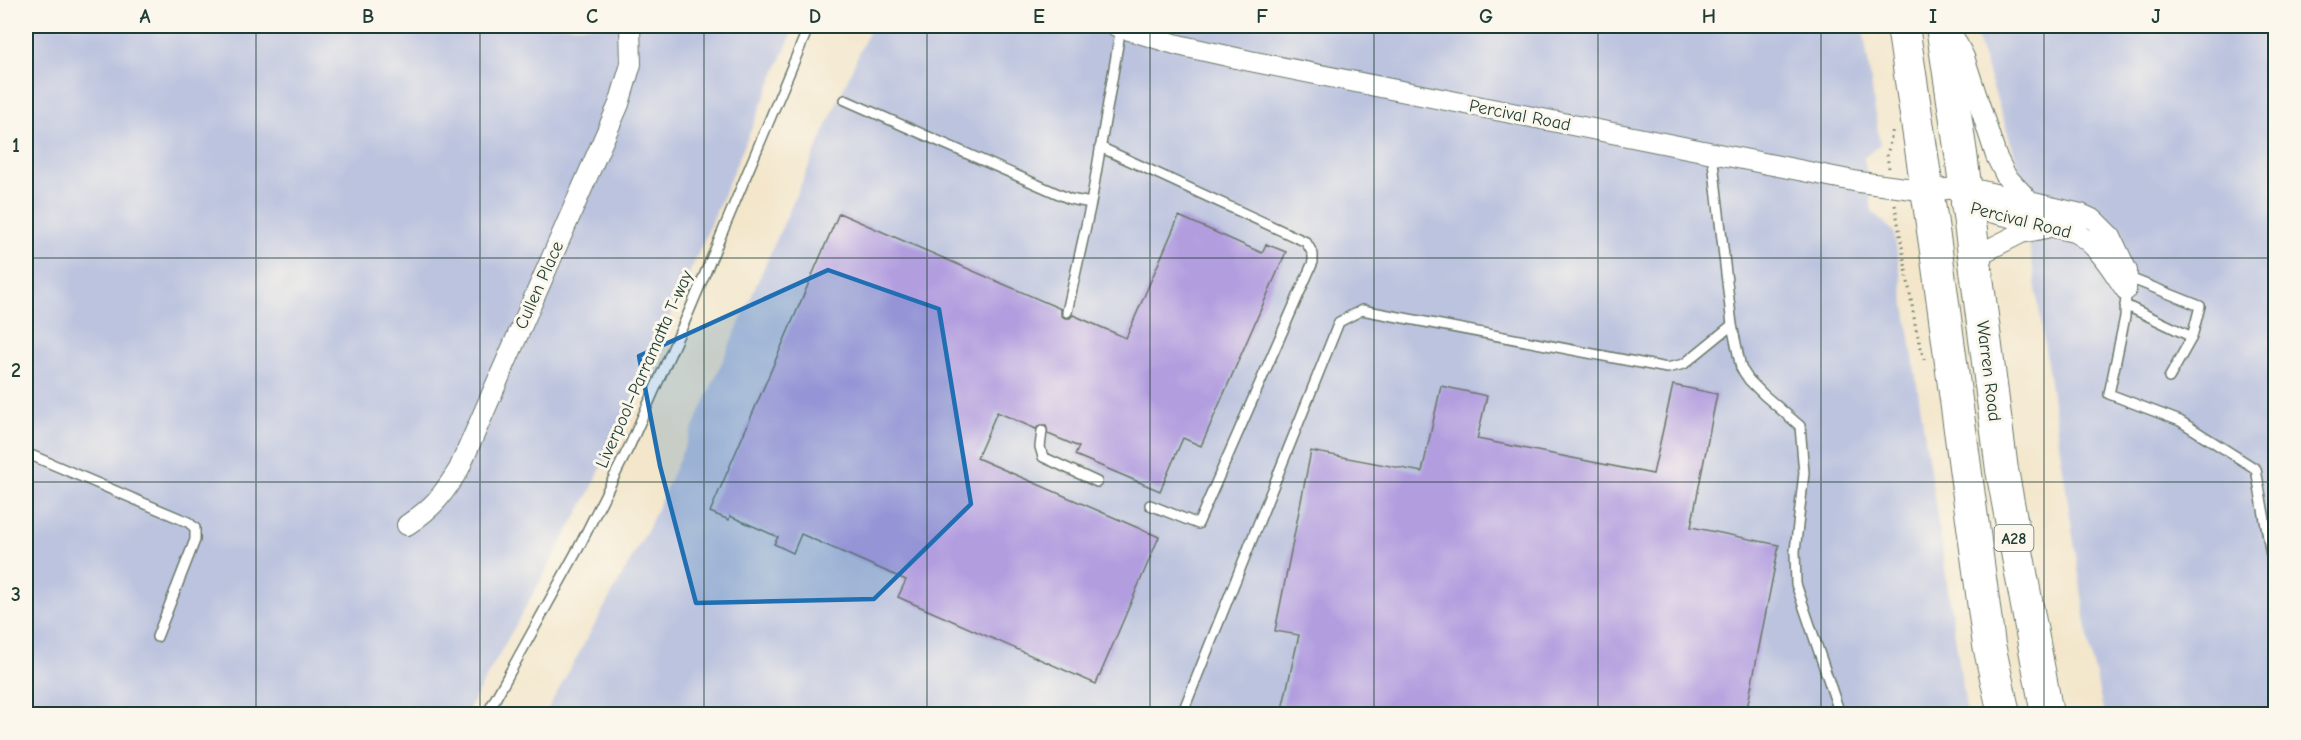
<svg xmlns="http://www.w3.org/2000/svg" width="2301" height="740" font-family="'Comic Neue',sans-serif">
<style>
.industrial{fill:#bbc3de}
.building{fill:#b29edf}
.lines{fill:none;stroke-linecap:round;stroke-linejoin:round}
.service-casing{stroke:#697869;stroke-width:12}
.minor-casing{stroke:#697869;stroke-width:22}
.trunk-casing{stroke:#697869;stroke-width:34}
.path{stroke:#697869;stroke-width:3;stroke-dasharray:1.5 4.5;stroke-linecap:butt}
.service{stroke:#fff;stroke-width:9}
.minor{stroke:#fff;stroke-width:20}
.trunk{stroke:#fff;stroke-width:32}
.marked{fill:#1f6fb2;fill-opacity:0.2;stroke:#1f6fb2;stroke-width:4.5;stroke-linejoin:round}
.grid{fill:none;stroke:#1f3d34;stroke-width:1.5;stroke-opacity:0.55}
.labels{text-anchor:middle;stroke-width:6;stroke-linejoin:round;paint-order:stroke}
.shield{fill:#fbf7ec;stroke:#61756b;stroke-width:1.5}
.shield-label{font-size:16px;font-weight:bold;fill:#1f3d34}
.street-label{font-size:18px;fill:#1f3d34;stroke:#fbf7ec}
.neatline{fill:none;stroke:#1f3d34;stroke-width:2}
.grid-label{font-size:20px;text-anchor:middle;font-weight:bold;fill:#1f3d34}
</style>
<rect width="100%" height="100%" fill="#fbf7ec"/>
<filter id="ink" filterUnits="userSpaceOnUse"><feTurbulence type="fractalNoise" baseFrequency=".0167" numOctaves="2"/><feDisplacementMap in="SourceGraphic" scale="12" xChannelSelector="R" yChannelSelector="G"/><feConvolveMatrix kernelMatrix="1 2 1 2 8 2 1 2 1" color-interpolation-filters="sRGB"/></filter>
<filter id="wash" filterUnits="userSpaceOnUse"><feTurbulence type="fractalNoise" baseFrequency=".008" numOctaves="4" result="noise"/><feDisplacementMap in="SourceGraphic" scale="24" xChannelSelector="R" yChannelSelector="G"/><feGaussianBlur stdDeviation="1.35" result="paint"/><feColorMatrix in="noise" values="0 0 0 0 0 0 0 0 0 0 0 0 0 0 0 0 0 1.4 0 .05"/><feComposite in="paint" operator="in"/></filter>
<g filter="url(#wash)">
<rect width="100%" height="100%" fill="#f3e6cb"/>
<path class="industrial" d="M26 26H795L699 252 590 492 466 714H26Z
M871 26H1863L1880 145 1864 157 1872 211 1894 232 1967 714H545L649 527Z
M1973 26H2275V714H2104L2090 650 2017 162Z"/>
<g id="blocks">
<path class="building" d="M839 213 1061 309V315L1065 318H1070L1073 315 1126 338 1179 216 1262 253 1266 244 1286 252 1201 446 1183 438 1160 491 1075 455 1079 447 1048 434 1046 425H1040L1036 429 997 412 977 458 1159 537 1096 684 898 597 906 580 801 534 793 553 774 544 778 537 730 516 729 520 710 512Z
M1673 385 1717 394 1691 527 1779 545 1746 714H1281L1299 635 1275 631 1311 451 1422 472 1441 386 1487 396 1477 439 1653 474Z"/>
</g>
</g>
<g filter="url(#ink)">
<use href="#blocks" fill-opacity="0" stroke="#697869" stroke-width="1.5"/>
<g class="lines">
<g class="service-casing">
<path id="service" d="M845 100 1070 199 1091 203
M1100 147 1306 242 1313 254V262L1198 524 1150 505
M1712 153 1732 325 1741 368 1749 380 1764 395 1800 426 1804 473 1795 551 1796 584 1840 714
M2126 290 2125 317 2109 394 2180 421 2256 469 2276 583
M2125 305 2192 337 2200 306 2127 277
M1067 312 1091 203 1121 27
M2169 378 2192 337
M1042 431 1040 447 1043 457 1097 482
M26 453 188 522 195 528V540L157 637
M487 714 579 547 630 445 688 314 809 26
M1182 714 1339 322 1362 310 1667 368 1684 364 1732 325"/>
</g>
<g class="minor-casing">
<path id="minor" d="M1116 26 1178 45 1250 61 1859 182 1928 191 1965 187 2081 214 2094 220 2111 237 2127 271 2126 290
M1949 28 1964 57 1996 156 2006 176 2030 202
M1961 205 2074 232C2098 244 2111 269 2126 290
M1974 257 2021 233 2046 228
M407 525C434 507 442 496 459 469L619 104 631 64 630 26"/>
</g>
<g class="trunk-casing">
<path id="trunk" d="M1903 26 1935 244 1989 645 2004 714
M1942 26 1961 154 2002 470 2047 714"/>
</g>
<path class="path" d="M1889 168 1887 156 1893 128
M1895 205 1916 329 1925 363"/>
<use href="#service" class="service"/>
<use href="#minor" class="minor"/>
<use href="#trunk" class="trunk"/>
</g>
</g>
<path class="marked" d="M828 270 939 309 971 504 874 599 696 603 660 466 639 356Z"/>
<path class="grid" d="M256 26V714M480 26V714M704 26V714M927 26V714M1150 26V714M1374 26V714M1598 26V714M1821 26V714M2044 26V714M26 258H2276M26 482H2276"/>
<g class="labels">
<rect class="shield" x="1994.5" y="525" width="39" height="26" rx="4.5"/>
<g class="shield-label">
<text x="2014" y="544">A28</text>
</g>
<g class="street-label">
<text transform="translate(1520 115) rotate(11)" y="6">Percival Road</text>
<text transform="translate(2021 220) rotate(14)" y="6">Percival Road</text>
<text transform="translate(539 285) rotate(-66)" y="6">Cullen Place</text>
<text transform="translate(644 369) rotate(-66)" y="6">Liverpool–Parramatta T-way</text>
<text transform="translate(1989 371) rotate(83)" y="6">Warren Road</text>
</g>
</g>
<rect width="2301" height="740" fill="none" stroke="#fbf7ec" stroke-width="66"/>
<rect x="33" y="33" width="2235" height="674" class="neatline"/>
<g class="grid-label">
<text x="145" y="23">A</text>
<text x="368" y="23">B</text>
<text x="592" y="23">C</text>
<text x="815" y="23">D</text>
<text x="1039" y="23">E</text>
<text x="1262" y="23">F</text>
<text x="1486" y="23">G</text>
<text x="1709" y="23">H</text>
<text x="1933" y="23">I</text>
<text x="2156" y="23">J</text>
<text x="16" y="152">1</text>
<text x="16" y="377">2</text>
<text x="16" y="601">3</text>
</g>
</svg>
